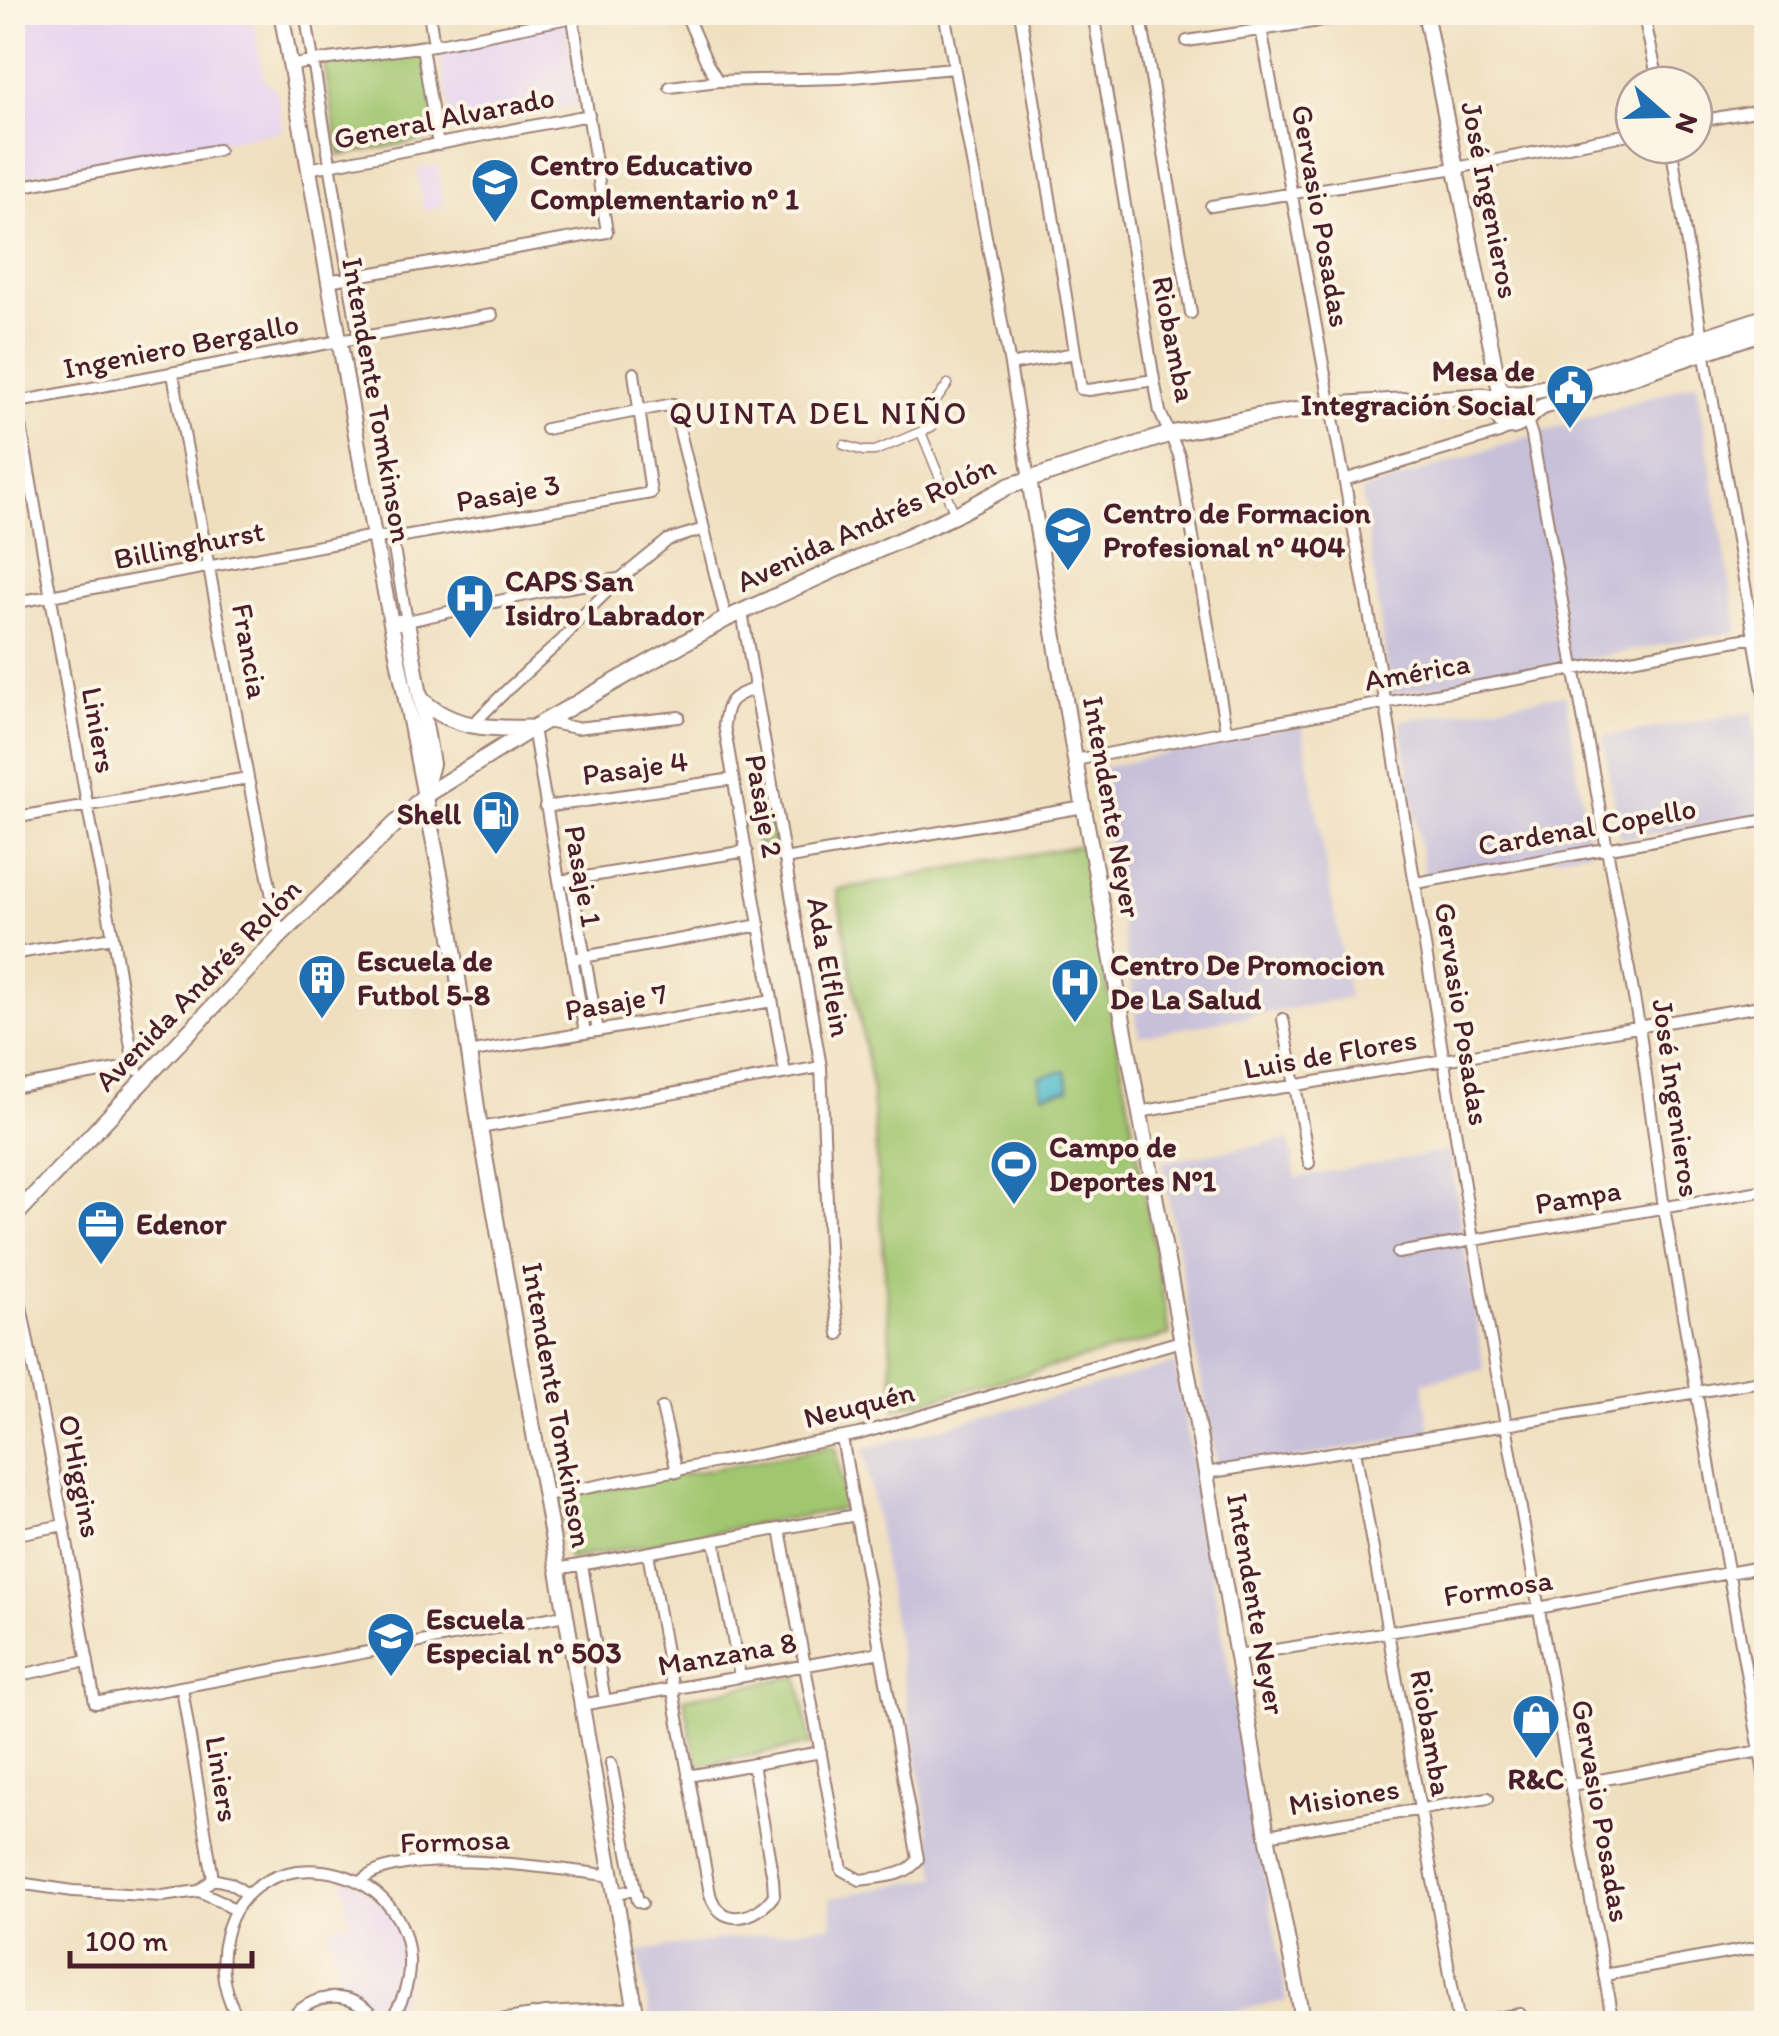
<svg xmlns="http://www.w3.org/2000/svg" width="1779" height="2036" font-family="Itim,sans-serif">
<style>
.built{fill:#e5d3f1}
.industrial{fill:#c7c0d9}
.green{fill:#a1c670;stroke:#76724e;stroke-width:2.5}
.water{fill:#50bacc;stroke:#4d6c7c;stroke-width:2.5}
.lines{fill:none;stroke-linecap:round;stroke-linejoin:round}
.pedestrian-casing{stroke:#9c7f75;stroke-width:11}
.minor-casing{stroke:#9c7f75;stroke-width:14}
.tertiary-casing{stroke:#9c7f75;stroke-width:18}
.secondary-casing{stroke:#9c7f75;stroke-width:19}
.pedestrian{stroke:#fff;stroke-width:8}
.minor{stroke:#fff;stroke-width:10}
.tertiary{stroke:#fff;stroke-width:14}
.secondary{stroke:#fff;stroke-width:15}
.labels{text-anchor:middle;stroke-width:8;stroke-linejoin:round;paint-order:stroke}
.street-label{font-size:30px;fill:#4a1f2b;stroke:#fcf5e5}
.poi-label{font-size:30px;font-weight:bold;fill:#4a1f2b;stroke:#fcf5e5;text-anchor:start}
.neighbourhood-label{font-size:32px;letter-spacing:2.5px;fill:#4a1f2b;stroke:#fcf5e5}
</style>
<rect width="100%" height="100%" fill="#fcf5e5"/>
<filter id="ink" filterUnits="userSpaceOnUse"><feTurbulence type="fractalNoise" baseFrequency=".01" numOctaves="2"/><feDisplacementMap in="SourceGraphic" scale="20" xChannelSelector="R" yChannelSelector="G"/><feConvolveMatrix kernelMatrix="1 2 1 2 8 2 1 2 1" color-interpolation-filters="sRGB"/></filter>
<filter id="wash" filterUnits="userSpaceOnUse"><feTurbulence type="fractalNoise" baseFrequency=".0048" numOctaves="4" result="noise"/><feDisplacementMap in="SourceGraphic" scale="40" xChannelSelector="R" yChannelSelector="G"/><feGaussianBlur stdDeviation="2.25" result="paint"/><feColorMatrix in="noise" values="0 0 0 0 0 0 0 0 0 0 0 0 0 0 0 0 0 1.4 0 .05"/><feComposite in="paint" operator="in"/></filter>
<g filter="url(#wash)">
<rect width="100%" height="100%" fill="#efdfbf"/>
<path class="built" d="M13 12 253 13 264 80 276 89 283 131 13 177Z
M564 21 579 106 453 129 438 44Z
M438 166 443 206 424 211 417 169Z
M342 1872 394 1915 410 1973 393 2017 381 2023 342 1996 328 1925 349 1922Z"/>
<path class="industrial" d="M1697 382 1738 631 1391 695 1362 491Z
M1565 694 1590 851 1425 878 1400 721Z
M1753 712 1766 793V814L1620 839 1603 737Z
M1302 724 1349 998 1139 1036 1097 769Z
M1290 1140 1296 1178 1449 1151 1484 1370 1423 1382 1430 1432 1218 1473 1162 1162Z
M1175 1364 1287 2001 1163 2024 651 2023 639 1951 833 1925 830 1898 937 1877 864 1449Z"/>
<path class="green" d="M427 46 442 137 340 155 324 64Z
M769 805 775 842 757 846 750 808Z
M1082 845 1170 1335 895 1409 871 1082 837 890Z
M835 1446 846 1508 569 1559 558 1498Z
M798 1676 811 1744 697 1766 684 1698Z
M334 2009 361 2014 372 2024H301C309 2013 322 2011 334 2009Z"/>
<path class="water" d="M1066 1071 1069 1089 1042 1094 1039 1076Z"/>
</g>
<g filter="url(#ink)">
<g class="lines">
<g class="pedestrian-casing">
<path id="pedestrian" d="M921 432 955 515
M844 445 863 451H875L932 427 926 415 948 384"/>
</g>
<g class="minor-casing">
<path id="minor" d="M305 12 359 339
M429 12 434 45
M685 12 707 63 718 81 841 78 954 68
M944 12 1010 365 1029 479
M1020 12 1081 389 1089 390 1154 380
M1093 12 1154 380 1160 412 1179 455 1226 731
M1140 12 1191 313
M1258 12 1385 700 1473 1240 1613 2024
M1643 12 1659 85
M1187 41 1378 12
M422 47 438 145
M290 66 314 61 434 45 573 17
M670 87 718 81
M1694 122 1766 109
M1671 145 1702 339 1766 706
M308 169 589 115
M12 188 218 150
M1211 206 1456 168 1634 133
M328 281 607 232 572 12
M1010 365 1075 353
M173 374 248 778 280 936
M13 403 339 341 492 315
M17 403 87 804 113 937 134 1066
M1527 420 1532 436 1639 1025 1664 1208 1766 1785
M546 429 673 404 704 529
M1344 480 1499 433 1512 427
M392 538 407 621 545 591 618 579
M12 603 374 536 392 538 651 493 634 373
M742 612 821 1067 830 1269 839 1334
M755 688C732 698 727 698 724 725L785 1073
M546 722 576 728 679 717
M472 725 509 688 562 640 586 612 620 579 668 540 704 529 726 619
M533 728 585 1033
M1075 760 1226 731 1766 635
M545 807 733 779
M12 818 248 778
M784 859 1084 807
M571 879 598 1031
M560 881 747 851
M1416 883 1766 820
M12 954 113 937
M572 959 760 925
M1283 1019 1309 1163
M468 1053 772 1001
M12 1088 134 1066 137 1070
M1139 1112 1766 1005
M480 1128 821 1067
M1398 1253 1766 1190
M12 1260 64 1525 95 1703 565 1615
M662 1408 677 1472
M1355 1450 1459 2024
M1206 1473 1506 1425 1766 1380
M545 1496 859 1434 1181 1341
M780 1529 842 1870 860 1880C879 1877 908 1877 918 1859L842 1438
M12 1535 64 1525
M715 1541 740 1677
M648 1553 710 1894C720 1930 758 1919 774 1895L773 1879 753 1764
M582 1565 605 1701
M557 1569 856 1515
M1237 1656 1538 1608 1766 1566
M12 1677 88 1660
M182 1688 213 1879
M581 1705 881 1652
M611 1763 635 1889
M688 1776 821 1752
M1572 1785 1766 1750
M1267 1835 1488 1798
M361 1881C399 1844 559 1869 612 1876
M12 1882 73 1891 162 1896 199 1891 221 1901 235 1911
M199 1891 213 1879 230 1883 247 1894
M615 1894 635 1889 638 1901 642 1903
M1604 1975 1766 1946
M242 2024C224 1997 218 1966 226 1935 250 1835 404 1857 409 1959 410 1982 402 2005 388 2024
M287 2024C310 1990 356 1988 379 2024
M472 2024 546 2013 635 2008
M1461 2024 1520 2014"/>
</g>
<g class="tertiary-casing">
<path id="tertiary" d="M281 12 374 536 451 930 480 1128 638 2024
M1425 12 1501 397
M1029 479 1075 760 1206 1473 1267 1835 1304 2024
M391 623 407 621 432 764 425 790"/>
</g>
<g class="secondary-casing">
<path id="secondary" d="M1484 399 1496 408C1505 446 1527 416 1542 407L1766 331
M1498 404 1501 397 1507 393H1521L1562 384 1766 317
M422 700C451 728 490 729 529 728
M12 1219 280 936 424 796 533 728 726 619 955 515 1009 486 1170 434 1255 417 1331 405 1483 396 1499 399"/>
</g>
<use href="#pedestrian" class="pedestrian"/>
<use href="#minor" class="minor"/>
<use href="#tertiary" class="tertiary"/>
<use href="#secondary" class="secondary"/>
</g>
</g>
<defs>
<g id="school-pin" transform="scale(2.5)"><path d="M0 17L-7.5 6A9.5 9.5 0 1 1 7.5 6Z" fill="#1f6fb2" stroke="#fcf5e5"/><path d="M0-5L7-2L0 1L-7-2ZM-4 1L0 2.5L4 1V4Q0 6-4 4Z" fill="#fff"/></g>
<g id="civic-pin" transform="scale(2.5)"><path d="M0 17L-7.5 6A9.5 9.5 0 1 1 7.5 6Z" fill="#1f6fb2" stroke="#fcf5e5"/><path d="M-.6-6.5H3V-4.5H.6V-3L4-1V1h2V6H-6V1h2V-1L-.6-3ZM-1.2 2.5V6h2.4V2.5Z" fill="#fff"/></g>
<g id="hospital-pin" transform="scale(2.5)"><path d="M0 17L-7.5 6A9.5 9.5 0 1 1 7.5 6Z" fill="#1f6fb2" stroke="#fcf5e5"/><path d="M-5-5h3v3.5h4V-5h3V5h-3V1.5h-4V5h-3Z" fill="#fff"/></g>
<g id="fuel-pin" transform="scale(2.5)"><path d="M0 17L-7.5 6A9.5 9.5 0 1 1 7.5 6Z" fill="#1f6fb2" stroke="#fcf5e5"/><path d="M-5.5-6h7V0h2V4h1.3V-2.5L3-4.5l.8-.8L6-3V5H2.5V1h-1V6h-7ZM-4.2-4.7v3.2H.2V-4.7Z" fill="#fff"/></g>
<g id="building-pin" transform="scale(2.5)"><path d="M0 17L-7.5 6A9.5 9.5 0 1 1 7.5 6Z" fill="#1f6fb2" stroke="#fcf5e5"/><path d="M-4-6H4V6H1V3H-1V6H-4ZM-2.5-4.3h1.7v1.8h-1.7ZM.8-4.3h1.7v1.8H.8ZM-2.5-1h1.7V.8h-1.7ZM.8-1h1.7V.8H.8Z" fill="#fff"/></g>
<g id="stadium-pin" transform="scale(2.5)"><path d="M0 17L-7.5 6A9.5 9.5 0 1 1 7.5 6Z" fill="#1f6fb2" stroke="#fcf5e5"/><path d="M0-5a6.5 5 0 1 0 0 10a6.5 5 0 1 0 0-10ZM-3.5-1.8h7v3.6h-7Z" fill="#fff"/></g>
<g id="office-pin" transform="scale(2.5)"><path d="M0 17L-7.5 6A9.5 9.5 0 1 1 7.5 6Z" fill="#1f6fb2" stroke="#fcf5e5"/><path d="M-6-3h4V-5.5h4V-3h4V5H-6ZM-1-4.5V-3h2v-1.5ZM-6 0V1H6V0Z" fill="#fff"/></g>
<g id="shop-pin" transform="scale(2.5)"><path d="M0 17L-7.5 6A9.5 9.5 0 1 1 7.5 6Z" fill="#1f6fb2" stroke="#fcf5e5"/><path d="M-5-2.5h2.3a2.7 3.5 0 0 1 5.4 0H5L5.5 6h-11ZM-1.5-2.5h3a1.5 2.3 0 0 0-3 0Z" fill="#fff"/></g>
</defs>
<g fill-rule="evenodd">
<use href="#school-pin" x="495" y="182"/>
<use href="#civic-pin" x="1570" y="388"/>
<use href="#school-pin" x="1068" y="530"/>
<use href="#hospital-pin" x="470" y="598"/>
<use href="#fuel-pin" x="496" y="814"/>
<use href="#building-pin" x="322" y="978"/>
<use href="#hospital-pin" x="1075" y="982"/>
<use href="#stadium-pin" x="1014" y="1164"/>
<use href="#office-pin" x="101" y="1224"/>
<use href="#school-pin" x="391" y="1636"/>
<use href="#shop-pin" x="1536" y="1718"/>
</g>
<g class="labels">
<g class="street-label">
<text transform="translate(444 118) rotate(-11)" y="10">General Alvarado</text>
<text transform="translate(1490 200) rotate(79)" y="10">José Ingenieros</text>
<text transform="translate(1321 216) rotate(80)" y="10">Gervasio Posadas</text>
<text transform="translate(1174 339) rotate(79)" y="10">Riobamba</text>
<text transform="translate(181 346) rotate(-11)" y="10">Ingeniero Bergallo</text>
<text transform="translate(377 400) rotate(80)" y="10">Intendente Tomkinson</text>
<text transform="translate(508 493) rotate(-10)" y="10">Pasaje 3</text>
<text transform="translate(866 524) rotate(-25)" y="10">Avenida Andrés Rolón</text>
<text transform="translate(189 545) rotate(-11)" y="10">Billinghurst</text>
<text transform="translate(250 651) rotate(80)" y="10">Francia</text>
<text transform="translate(1417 672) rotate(-10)" y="10">América</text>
<text transform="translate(99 730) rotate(80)" y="10">Liniers</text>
<text transform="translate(635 768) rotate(-8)" y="10">Pasaje 4</text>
<text transform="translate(764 806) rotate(80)" y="10">Pasaje 2</text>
<text transform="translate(1112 807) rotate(80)" y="10">Intendente Neyer</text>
<text transform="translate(1587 827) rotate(-10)" y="10">Cardenal Copello</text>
<text transform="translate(583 876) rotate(80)" y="10">Pasaje 1</text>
<text transform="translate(829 967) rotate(80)" y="10">Ada Elflein</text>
<text transform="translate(198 985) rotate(-46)" y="10">Avenida Andrés Rolón</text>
<text transform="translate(616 1002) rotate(-10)" y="10">Pasaje 7</text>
<text transform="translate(1462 1014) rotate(81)" y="10">Gervasio Posadas</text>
<text transform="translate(1330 1054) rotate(-10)" y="10">Luis de Flores</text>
<text transform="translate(1676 1098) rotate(82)" y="10">José Ingenieros</text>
<text transform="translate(1578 1197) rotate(-10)" y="10">Pampa</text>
<text transform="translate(557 1405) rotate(80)" y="10">Intendente Tomkinson</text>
<text transform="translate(859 1405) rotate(-14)" y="10">Neuquén</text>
<text transform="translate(80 1476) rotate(79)" y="10">O'Higgins</text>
<text transform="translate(1498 1588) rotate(-9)" y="10">Formosa</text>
<text transform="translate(1256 1604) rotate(80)" y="10">Intendente Neyer</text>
<text transform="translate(727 1654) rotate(-10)" y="10">Manzana 8</text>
<text transform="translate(1431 1733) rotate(80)" y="10">Riobamba</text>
<text transform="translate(222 1779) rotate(81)" y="10">Liniers</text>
<text transform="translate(1344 1797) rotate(-9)" y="10">Misiones</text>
<text transform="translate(1601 1811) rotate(80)" y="10">Gervasio Posadas</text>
<text transform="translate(455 1841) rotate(-2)" y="10">Formosa</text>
</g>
<g class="poi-label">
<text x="530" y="175">Centro Educativo<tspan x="530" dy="34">Complementario nº 1</tspan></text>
<text x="1535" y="381" text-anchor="end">Mesa de<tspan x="1535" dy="34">Integración Social</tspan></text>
<text x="1103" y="523">Centro de Formacion<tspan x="1103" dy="34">Profesional nº 404</tspan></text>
<text x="505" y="591">CAPS San<tspan x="505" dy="34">Isidro Labrador</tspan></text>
<text x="461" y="824" text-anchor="end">Shell</text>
<text x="357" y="971">Escuela de<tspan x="357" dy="34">Futbol 5-8</tspan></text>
<text x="1110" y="975">Centro De Promocion<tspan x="1110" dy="34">De La Salud</tspan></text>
<text x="1049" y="1157">Campo de<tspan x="1049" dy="34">Deportes Nº1</tspan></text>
<text x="136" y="1234">Edenor</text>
<text x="426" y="1629">Escuela<tspan x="426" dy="34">Especial nº 503</tspan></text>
<text x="1536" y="1789" text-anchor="middle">R&amp;C</text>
</g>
<g class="neighbourhood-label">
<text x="819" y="424">QUINTA DEL NIÑO</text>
</g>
</g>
<rect width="1779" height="2036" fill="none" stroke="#fcf5e5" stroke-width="50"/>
<g transform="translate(1664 115) rotate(110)"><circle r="48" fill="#fcf5e5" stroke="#b59f9b" stroke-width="2.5"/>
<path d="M0-8L18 38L0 25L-18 38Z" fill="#1f6fb2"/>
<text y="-15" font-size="28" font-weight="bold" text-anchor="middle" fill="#4a1f2b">N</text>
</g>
<path d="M70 1951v15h182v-15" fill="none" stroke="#4a1f2b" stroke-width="5"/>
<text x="85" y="1951" font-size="30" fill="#4a1f2b" stroke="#fcf5e5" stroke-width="8" paint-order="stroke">100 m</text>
</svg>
